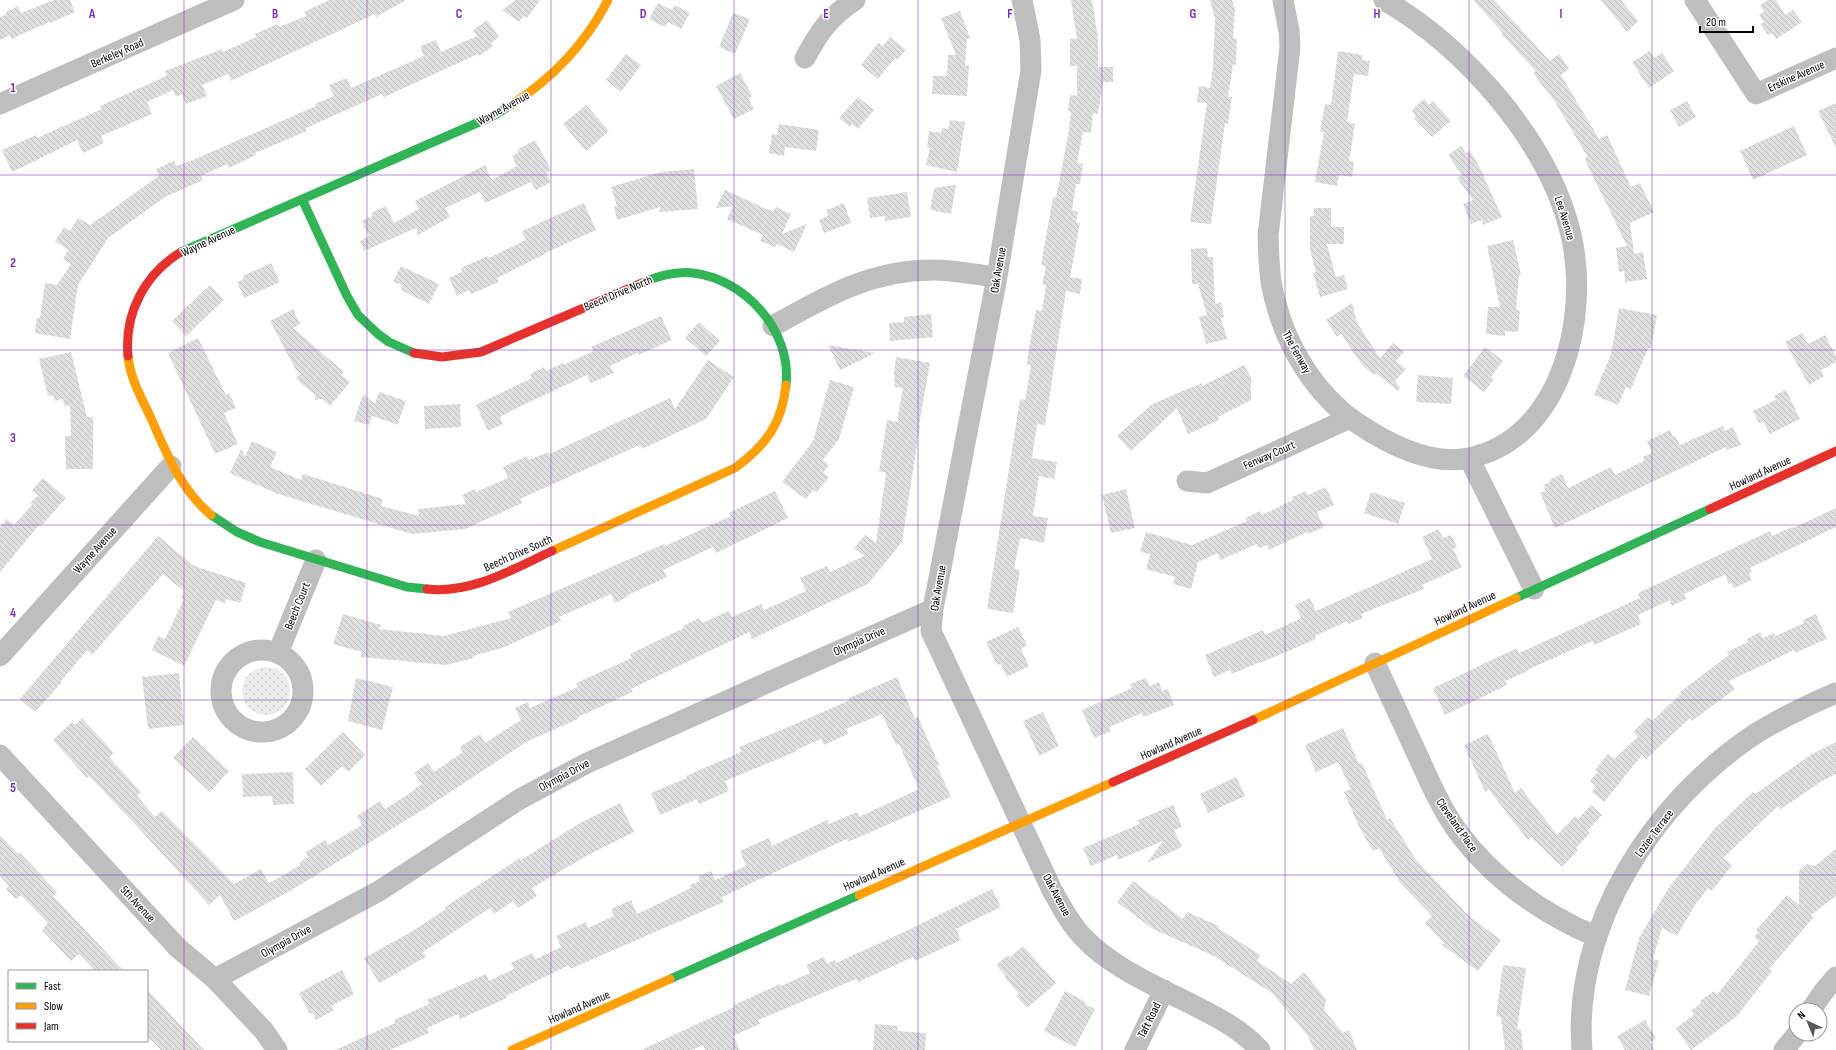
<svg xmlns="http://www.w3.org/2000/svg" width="1836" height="1050" font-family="'Sofia Sans Condensed',sans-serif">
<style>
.grass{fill:url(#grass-dots)}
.building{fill:url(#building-back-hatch)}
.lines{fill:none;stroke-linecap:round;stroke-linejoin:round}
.street{stroke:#bebebe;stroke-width:21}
.fast{stroke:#30b455;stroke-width:9}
.slow{stroke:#ff9f0a;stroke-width:9}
.jam{stroke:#e5322d;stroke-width:9}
.grid{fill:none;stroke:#7b2cbf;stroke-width:1;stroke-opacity:0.55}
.labels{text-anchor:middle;stroke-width:3;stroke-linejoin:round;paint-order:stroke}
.street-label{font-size:12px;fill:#000;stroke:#fff}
.grid-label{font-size:13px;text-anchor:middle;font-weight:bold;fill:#7b2cbf;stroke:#fff;stroke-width:3;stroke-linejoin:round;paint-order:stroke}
</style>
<defs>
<pattern id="grass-dots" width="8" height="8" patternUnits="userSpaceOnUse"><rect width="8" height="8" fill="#ececec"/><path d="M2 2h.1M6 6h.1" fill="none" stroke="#c9c9c9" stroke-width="1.8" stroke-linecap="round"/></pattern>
<pattern id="building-back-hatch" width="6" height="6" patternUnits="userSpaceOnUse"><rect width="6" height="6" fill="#dfdfdf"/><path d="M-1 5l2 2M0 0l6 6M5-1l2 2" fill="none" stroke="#bebebe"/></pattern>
</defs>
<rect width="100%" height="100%" fill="#fff"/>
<path class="grass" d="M242 691a24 24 0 1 1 48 0a24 24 0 1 1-48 0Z"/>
<path class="building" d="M54 0H70L75 12 50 23 49 22 11 39 10 35 0 40V17L7 14 6 12 18 6 21 13Z
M329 0H406L376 17 375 14 231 81 228 74 202 85 207 96 186 104 182 94 176 97 173 90 147 102 152 114 101 136 104 143 83 153 77 140 12 172 2 150 36 135 37 138 102 109 100 106 160 79 167 75 165 71 222 49 223 52 256 37 255 34 277 24 279 27 306 16 304 12Z
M516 0H540L527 18 524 16 519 22 502 10Z
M1071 0H1092L1098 38V67H1113V82H1103L1098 114 1093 113 1091 133 1083 132 1077 163 1083 164 1080 184H1076L1072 210 1078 212 1076 223H1080L1070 277 1082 279 1080 294 1066 291 1045 425 1037 424 1032 458 1057 462 1054 479 1039 476 1033 516 1048 518 1044 543 1020 538 1014 569 1020 570 1013 613 987 609 1020 399 1025 400 1031 365 1027 364 1029 348 1036 310 1042 311 1046 285 1042 284 1046 266 1041 265 1053 197 1056 198 1069 130 1071 111 1068 110 1070 95 1077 96V66H1070V39H1077Z
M1210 0H1232L1235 9 1233 39H1237L1236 65 1233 64 1228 97H1232L1228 124 1225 123 1211 224 1190 222 1207 103 1197 102 1199 86 1210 88 1213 67 1215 19Z
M1473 0H1494L1550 61 1559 54 1569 69 1561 75 1599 139 1607 135 1631 187 1640 183 1654 212 1630 223 1634 254 1643 252 1647 279 1625 282 1624 271 1619 272 1616 248 1627 246 1585 160 1587 156 1555 102 1533 73 1536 71 1501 34 1503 33Z
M1601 0H1621L1638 21 1627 32Z
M1768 0H1776L1785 15 1793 10 1802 22 1776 39 1772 33 1768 35 1760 24 1764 22 1759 15 1764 12 1760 5Z
M658 3 672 10 675 5 690 13 681 29 668 22 665 27 649 19Z
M960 11 970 38 967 39 965 66 969 65 967 96 932 94 933 76H947L948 55H956L941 18Z
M733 13 750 19 735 54 719 47Z
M487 20 499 37 491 43 493 46 479 56 478 54 384 97 382 94 306 128 307 131 255 153 256 155 229 168 227 164 201 176 203 180 165 197 108 238 78 285 70 339 35 333 37 318H40L45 283 57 285 71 264 63 259 68 250 55 241 64 227 70 231 78 218 90 225 159 176 156 169 174 161 176 166 193 160 316 106 315 104 334 96 329 85 347 78 351 88 424 56 420 46 436 40 441 52 477 36 473 30Z
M890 37 906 50 897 60 895 58 878 79 861 65 878 43 883 46Z
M1338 51 1363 55 1362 60 1370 61 1368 76 1354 74 1347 122 1355 124 1349 161 1354 162 1352 177 1339 175 1337 186 1315 182 1324 132H1320L1325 104 1331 105Z
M1650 51 1654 58 1662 53 1674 71 1649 88 1632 62Z
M626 54 641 65 621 92 606 80Z
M740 73 752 96 748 98 754 109 734 119 716 86Z
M858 97 874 110 858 129 852 124 850 127 839 118Z
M1424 99 1429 105 1433 101 1451 121 1432 137 1414 118 1416 116 1412 110Z
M1687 101 1696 117 1679 127 1670 110Z
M1836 103V148L1818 111Z
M586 105 609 131 586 151 563 124Z
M950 120 965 122 957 172 926 165 930 148 927 147 929 131 941 133 942 128 948 129Z
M779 124 819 130 816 151 785 147 784 156 769 153 772 134 777 135Z
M1794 126 1807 155 1753 180 1740 151Z
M535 140 551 170 546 173 551 182 536 190 531 182 485 203 480 192 445 208 450 217 416 236 418 232 416 228 364 251 360 241 369 236 362 221 373 216 371 213 386 206 394 223 419 209 415 201 485 165 492 180 517 166 512 156 519 152 517 150Z
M1461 146 1466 153 1470 151 1479 166 1502 217 1483 225 1482 220 1471 224 1463 204 1473 200 1457 178 1462 175 1448 155Z
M694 169 698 209 660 212V207L617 220 614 207 617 206 611 187 661 172Z
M956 185 951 214 930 210 934 188Z
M725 190 773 212 776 207 791 214 782 234 807 224 794 252 777 244 775 247 760 241 763 235 727 219 733 206 716 208Z
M907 192 911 217 885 221V216L870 218 867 198Z
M584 203 596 230 545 253V254L497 278 499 282 471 294 469 290 457 296 449 278 462 272 461 268 488 256 489 258 526 240 522 231Z
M844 203 851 223 824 233 819 220 828 216 826 210Z
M1314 208H1331V227H1344V244H1327L1336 277 1344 275 1348 289 1320 297 1313 273 1316 272 1310 250V216H1314Z
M1513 240 1521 275H1519L1516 310 1520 311 1518 332 1505 331V336L1486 334 1488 307H1500L1487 246Z
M1207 248 1208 257H1213L1215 304 1221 302 1224 317 1221 318 1227 339 1206 344 1199 317 1207 315 1198 284H1192L1191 249Z
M271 263 280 282 244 298 237 282 244 279 243 276Z
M401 266 439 284 429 304 401 290 403 286 393 281Z
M210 285 224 300 186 336 172 321Z
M1352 303 1357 323 1380 358 1393 343 1404 352 1396 361 1406 369 1395 381 1400 388 1398 391 1376 373 1374 375 1363 366 1341 334 1337 337 1326 320Z
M1619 308 1657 315 1651 348H1648L1631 389 1626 387 1618 405 1594 395 1611 354Z
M293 309 300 324 293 328 344 372 341 375 350 382 330 406 322 399 315 400V395L296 379 300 374 296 370 270 321Z
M931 314 933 337 890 341 889 323 904 322V317Z
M661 316 672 340 638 355 637 353 610 366 614 373 591 383 587 375 523 405 500 417 503 424 488 431 476 405 532 378 530 374 544 367 546 371 563 363 564 365 593 351 591 347Z
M699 322 720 341 706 356 685 338Z
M1802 333 1808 344 1825 335 1836 356V362L1821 370 1824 376 1809 385 1785 342Z
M198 338 226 395 229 393 236 408 224 413 238 444 215 454 168 353Z
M828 345 875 353 840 370Z
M1485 347 1503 361 1491 377 1494 379 1484 392 1463 376Z
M71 352 87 417H93V469H66L65 436H71L70 405 64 406 63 399 55 401 53 395 48 396 39 359Z
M896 357 930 363 919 425H920L902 542 868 584 752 639 749 632 631 689 633 692 578 717V719L528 741 426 808 372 841 290 891 234 921 220 895 209 905 133 822 89 776 87 778 53 740 72 722 75 725 82 718 114 753 109 757 141 792 137 796 155 817 162 811 234 884 261 869 269 883 301 865 299 863 308 857 306 852 325 840 328 845 362 825 357 816 380 801 385 809 415 790 414 789 422 784 414 773 428 763 434 772 463 752 460 747 480 734 485 743 521 720 515 708 528 702 530 708 578 687 576 683 632 658 630 654 684 628 683 626 699 618 702 623 729 611 732 617 761 604 764 610 806 591 800 578 827 566 830 572 864 556 854 548 865 535 876 543 886 473 879 471 887 420 898 422V415L903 388 895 387 894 373Z
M708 360 734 377 706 419 642 449 640 445 584 470 520 499 522 503 465 529 412 534 278 494 230 473 241 449 245 457 252 441 277 452 270 467 301 480 303 474 383 499 381 506 419 516 418 509 466 504 462 495 475 489 476 492 508 478 503 467 527 456 529 460 548 452 549 454 670 398 675 409Z
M1244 365 1251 377V400L1218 417 1219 420 1188 434 1177 408 1131 451 1117 436 1152 404 1202 383 1203 384 1200 387Z
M1418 375 1453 378 1451 404 1416 402Z
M830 380 854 387 839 439 823 460 829 465 823 473 829 477 817 492 813 490 806 499 782 482 813 441Z
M1786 390 1800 419 1770 434 1763 421 1759 423 1753 411 1776 400 1774 396Z
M379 392 406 401 398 423 399 425 372 416 369 425 354 421 363 394 375 404Z
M460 404 461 427 425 429 424 406Z
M1723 426 1725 431 1733 427 1741 445 1727 450 1726 447 1555 528 1540 493 1546 491 1543 485 1550 482 1549 480 1562 474 1568 488 1611 467 1615 475 1644 461 1643 457 1652 453 1647 441 1670 430 1673 437 1675 436 1680 445Z
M43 478 66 498 41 526 39 525 0 572V527L7 519 14 525 32 505 30 503 38 495 32 490Z
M1326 487 1334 505 1317 512 1324 527 1308 534 1307 532 1269 550 1267 545 1259 548 1257 544 1220 560 1218 553 1198 562 1191 589 1173 584 1175 577 1146 569 1150 554 1140 552 1146 532 1192 545 1247 521 1245 518 1260 511 1262 515 1293 500 1292 497 1306 491 1308 495Z
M1126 489 1135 528 1111 533 1102 495Z
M775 491 788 518 716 553 713 547 663 570 667 577 626 596 627 597 615 603 611 594 559 617 561 621 505 647 473 656 474 658 446 665 361 657 362 652 333 644 343 614 381 625 379 629 444 636 511 618 508 612 664 544 665 546 731 516 729 513Z
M1371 492 1405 503 1398 524 1364 513Z
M1836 508V527L1750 568 1752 572 1749 573 1752 580 1734 588 1731 583 1729 584 1725 575 1713 580 1684 594 1686 599 1672 606 1670 600 1638 615 1641 624 1594 645 1592 641 1527 670 1528 671 1505 681 1507 685 1445 715 1433 688 1517 648 1519 653 1640 598 1638 593 1770 531 1772 536 1792 527 1793 528Z
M1438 529 1443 538 1451 535 1457 547 1453 549 1462 567 1422 585 1424 589 1361 614 1363 618 1349 624 1347 621 1315 636 1316 639 1260 663V662L1232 674 1230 670 1214 677 1205 655 1263 630 1265 635 1301 618 1295 605 1310 598 1316 611 1432 559 1422 537Z
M158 536 194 566 246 583 240 603 226 599 225 603 216 600 184 666 152 650 158 636 165 639 184 599 181 598 184 591 163 574 92 655 87 650 61 681 62 682 35 712 20 699Z
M1816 614 1827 639 1795 653 1794 650 1729 681 1735 689 1692 721 1690 718 1646 759 1642 755 1604 802 1592 792 1596 786 1590 781 1598 772 1595 770 1608 754 1614 759 1638 737 1633 732 1648 717 1652 721 1681 694 1680 692 1729 655 1727 652 1748 642 1747 639 1760 632 1763 638 1774 633 1775 636 1804 623 1803 620Z
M1018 627 1027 645 1021 649 1029 666 1007 677 1001 664 997 665 986 642Z
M179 673 184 725 148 729 142 677Z
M897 677 915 719 918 717 939 765 937 766 951 797 848 842 847 839 818 852 722 897 724 902 570 969 569 965 506 996 507 998 460 1019 458 1014 427 1028 429 1033 390 1050H335L395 1023 394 1020 429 1004 427 1000 486 974 489 981 514 969 511 963 532 953 536 959 561 947 556 936 586 922 588 928 614 916 611 909 631 900 637 914 691 888 690 885 700 881 698 876 711 871 715 880 746 866 740 851 769 838 772 846 827 820 829 824 857 812 859 817 919 789 899 744 896 745 882 714 846 729 848 734 824 745 821 739 796 750 797 751 725 781 729 791 699 804 697 799 660 815 651 793 687 778 686 776 741 752 739 747 786 728 850 700 849 698Z
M356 678 393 687 382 730 348 721Z
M1146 678 1150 686 1159 682 1162 691 1168 689 1174 705 1143 717 1142 713 1109 727 1111 731 1094 738 1082 710 1132 688 1130 684Z
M1043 712 1059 746 1039 756 1023 721Z
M1343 728 1359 764 1362 763 1387 820 1390 818 1416 860 1468 915 1501 940 1478 971 1442 945 1444 943 1425 923 1432 916 1401 884 1379 848 1373 851 1359 827 1344 792 1351 789 1338 762 1316 772 1305 745Z
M343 732 365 755 348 772 342 766 321 786 305 769Z
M1488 734 1515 793 1521 788 1557 835 1575 816 1578 819 1591 805 1602 815 1587 831 1590 833 1576 848 1578 850 1562 867 1531 837 1528 840 1489 790 1485 792 1464 745Z
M193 737 229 771 210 792 173 758Z
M1836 742V774L1822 781 1781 809 1778 806 1723 858 1732 865 1712 891 1708 888 1695 905 1677 936 1662 928 1653 959 1659 961 1649 996 1625 990 1639 938 1668 889 1715 828 1753 792 1755 794 1812 754Z
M293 772 294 804 273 805 272 796 243 797 242 774Z
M1236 777 1245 796 1208 813 1200 794Z
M620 803 634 832 588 855 532 888 537 896 518 908 513 901 494 914 490 908 423 952 426 957 379 983 364 958 411 932 446 909 445 907 520 858 521 860 580 823Z
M1173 805 1182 827 1174 830 1182 847 1147 863 1163 841 1118 860 1117 855 1091 866 1083 848 1140 824 1138 820Z
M0 835 18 854 19 852 57 892 53 896 124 971H95L79 954 71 961 42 930 48 923 21 895 16 899 6 889 9 886 0 876Z
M1836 849V896L1811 915 1813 918 1769 969 1772 971 1737 1016 1691 1050 1676 1028 1694 1015 1691 1011 1701 1003 1700 1001 1714 991 1717 995 1759 941 1754 937 1759 932 1756 930 1787 895 1799 905V871L1807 864 1815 866Z
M1133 881 1183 919 1187 912 1219 926 1218 928 1260 955 1257 961 1291 984 1304 972 1326 1000 1324 1010 1343 1033 1349 1030 1357 1050H1314L1308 1036 1272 993 1214 956 1153 929 1117 902Z
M992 889 1001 907 956 929 961 940 915 961 913 957 858 982 856 979 758 1020 760 1024 733 1036 740 1050H705L703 1045 692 1050H641L734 1007V1005L780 984 781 986 810 973 806 965 824 957 827 964 835 960 836 963 902 933Z
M1023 946 1056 983 1027 1008 1016 996 1019 994 1004 977 1006 976 996 965 1008 955 1010 957Z
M1503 965 1526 968 1517 1029H1521L1523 1050H1505L1501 1017 1496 1016Z
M342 970 354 994 331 1006 334 1010 316 1020 313 1013 310 1014 299 993Z
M147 989 180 1025 204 1050H161L147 1036Z
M1065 991 1086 1002 1085 1004 1095 1009 1075 1047 1044 1031Z
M1645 1020 1656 1039 1650 1042 1654 1050H1625L1617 1036Z
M875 1024 898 1026 897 1031 926 1033 925 1050H873Z"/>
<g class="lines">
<path class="street" d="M1022 0 1030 40 1031 70 997 277 933 609 931 631 1052 890C1061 906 1069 922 1082 936 1110 967 1158 987 1195 1006 1219 1018 1242 1030 1260 1050
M1283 0 1289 31 1290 47 1268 236C1269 258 1269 279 1275 300 1287 348 1316 395 1357 423 1388 444 1430 466 1469 458 1562 439 1590 316 1571 235 1550 143 1465 46 1384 0
M1695 0 1756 94 1836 58
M805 58C820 31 828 18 855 0
M0 104 234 0
M773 326C825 297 870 270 933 270 954 270 976 275 997 277
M1469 458 1534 589
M1187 481 1207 483 1350 418
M221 691a41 41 0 1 1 82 0a41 41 0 1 1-82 0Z
M278 653 316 560
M0 656 171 466
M1375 663C1389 693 1403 724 1417 754 1429 780 1440 806 1456 829 1492 879 1541 913 1597 937
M0 755 178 948 215 979 264 1031 277 1050
M215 979 379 891 520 799 587 763 933 609
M1811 1010 1824 991 1836 977
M1135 1050 1164 990
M1582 1050C1572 925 1654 801 1755 734 1781 718 1808 705 1836 693
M1784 1050 1797 1034"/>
<path class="fast" d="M302 199 347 296 358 315 378 334 389 342 414 353
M181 252 493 116 511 105
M642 283C658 276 676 271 693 273 745 279 792 331 786 385
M211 515 237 532 260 542 407 587 427 589
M1516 598 1710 509
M670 979 859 895"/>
<path class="slow" d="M511 105C553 78 585 45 608 0
M128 356C130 378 141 397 150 416 166 452 180 489 211 515
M552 551 735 468C766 445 782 424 786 385
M1253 720 1516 598
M859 895 1113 782
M512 1050 670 979"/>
<path class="jam" d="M414 353 442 357 481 352 642 283
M128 356C124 313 145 274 181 252
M1710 509 1836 451
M427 589C472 594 513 569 552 551
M1113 782 1253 720"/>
</g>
<path class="grid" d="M184 0V1050M367 0V1050M551 0V1050M734 0V1050M918 0V1050M1102 0V1050M1285 0V1050M1469 0V1050M1652 0V1050M0 175H1836M0 350H1836M0 525H1836M0 700H1836M0 875H1836"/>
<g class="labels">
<g class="street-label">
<text transform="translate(117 53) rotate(-24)" y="4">Berkeley Road</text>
<text transform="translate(1796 76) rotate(-24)" y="4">Erskine Avenue</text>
<text transform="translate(503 108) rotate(-29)" y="4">Wayne Avenue</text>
<text transform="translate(1565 218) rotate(73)" y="4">Lee Avenue</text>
<text transform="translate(208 241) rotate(-25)" y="4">Wayne Avenue</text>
<text transform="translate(998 270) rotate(-80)" y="4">Oak Avenue</text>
<text transform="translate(618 293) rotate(-23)" y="4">Beech Drive North</text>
<text transform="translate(1297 352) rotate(61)" y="4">The Fenway</text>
<text transform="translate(1269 455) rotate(-24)" y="4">Fenway Court</text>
<text transform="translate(1760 473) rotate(-25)" y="4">Howland Avenue</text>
<text transform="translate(95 550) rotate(-48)" y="4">Wayne Avenue</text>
<text transform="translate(518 553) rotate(-24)" y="4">Beech Drive South</text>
<text transform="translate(938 588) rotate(-80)" y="4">Oak Avenue</text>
<text transform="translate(297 606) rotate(-68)" y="4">Beech Court</text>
<text transform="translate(1465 608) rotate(-25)" y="4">Howland Avenue</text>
<text transform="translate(859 641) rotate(-24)" y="4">Olympia Drive</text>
<text transform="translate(1171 743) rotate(-24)" y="4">Howland Avenue</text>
<text transform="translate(564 775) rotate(-28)" y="4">Olympia Drive</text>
<text transform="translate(1457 825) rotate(55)" y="4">Cleveland Place</text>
<text transform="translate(1654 833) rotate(-53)" y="4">Lozier Terrace</text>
<text transform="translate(874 874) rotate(-24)" y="4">Howland Avenue</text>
<text transform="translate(1057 895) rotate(62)" y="4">Oak Avenue</text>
<text transform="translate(138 904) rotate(47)" y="4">5th Avenue</text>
<text transform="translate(286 941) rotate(-29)" y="4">Olympia Drive</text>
<text transform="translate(579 1007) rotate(-24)" y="4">Howland Avenue</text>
<text transform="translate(1149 1020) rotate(-64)" y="4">Taft Road</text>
</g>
</g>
<g class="grid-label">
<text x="92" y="18">A</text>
<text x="275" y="18">B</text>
<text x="459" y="18">C</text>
<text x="643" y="18">D</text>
<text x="826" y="18">E</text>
<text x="1010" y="18">F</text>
<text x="1193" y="18">G</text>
<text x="1377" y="18">H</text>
<text x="1561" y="18">I</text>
<text x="13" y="92">1</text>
<text x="13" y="267">2</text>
<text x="13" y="442">3</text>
<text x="13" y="617">4</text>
<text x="13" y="792">5</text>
</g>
<rect x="8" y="970" width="140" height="72" fill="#ffffff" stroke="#999999"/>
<rect x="16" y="983" width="20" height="6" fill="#30b455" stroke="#999999"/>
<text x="44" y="990" font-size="12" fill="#000000">Fast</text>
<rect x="16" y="1003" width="20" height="6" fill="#ff9f0a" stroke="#999999"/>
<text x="44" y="1010" font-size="12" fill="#000000">Slow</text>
<rect x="16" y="1023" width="20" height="6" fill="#e5322d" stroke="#999999"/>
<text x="44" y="1030" font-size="12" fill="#000000">Jam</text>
<g transform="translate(1808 1022) rotate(316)"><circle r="19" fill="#ffffff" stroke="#999999"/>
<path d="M0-3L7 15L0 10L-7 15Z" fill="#595959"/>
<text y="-6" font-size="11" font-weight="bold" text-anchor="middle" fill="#000000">N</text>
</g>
<path d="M1700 26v6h53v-6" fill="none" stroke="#000000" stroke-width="2"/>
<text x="1706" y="26" font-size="12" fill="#000000" stroke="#ffffff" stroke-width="3" paint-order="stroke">20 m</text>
</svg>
